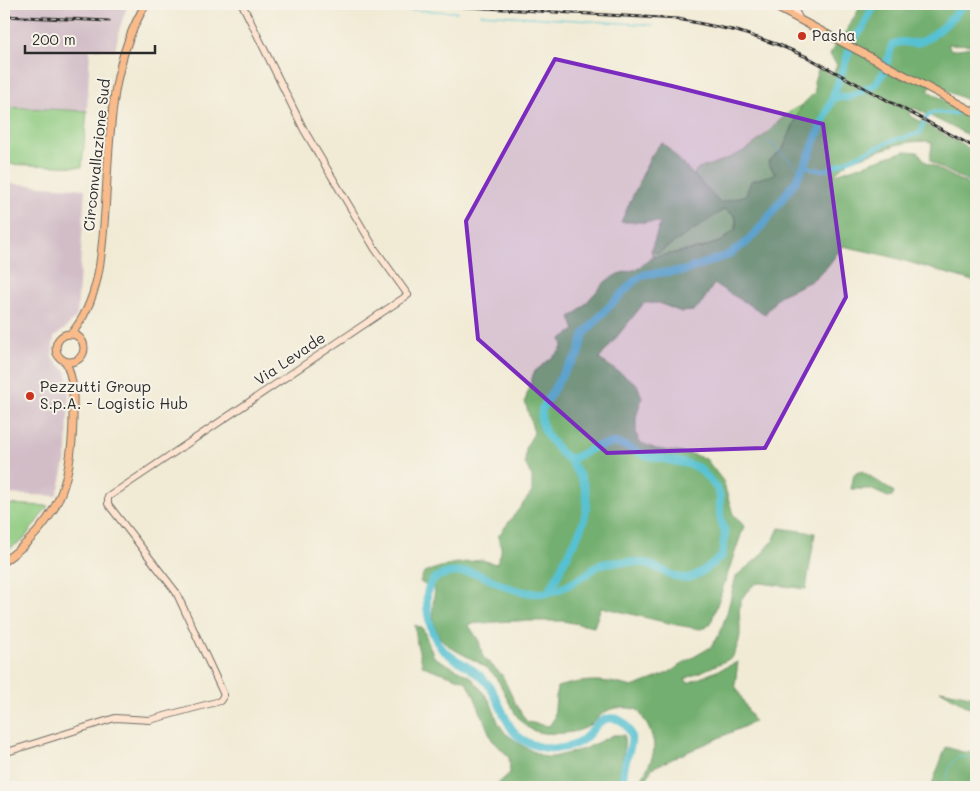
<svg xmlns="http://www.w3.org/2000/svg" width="980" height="791" font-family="Mali,sans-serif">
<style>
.industrial{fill:#d2bdc7}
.green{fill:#8fcb81;stroke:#5d7b56}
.forest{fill:#73af6f;stroke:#4f6d4d}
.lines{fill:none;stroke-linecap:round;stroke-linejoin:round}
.stream{stroke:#57c1d2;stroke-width:1}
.canal{stroke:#57c1d2;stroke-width:4.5}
.river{stroke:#57c1d2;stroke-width:8}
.secondary-casing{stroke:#706e66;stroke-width:8}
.primary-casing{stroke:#706e66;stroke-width:9}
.secondary{stroke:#fde4d1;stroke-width:6}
.primary{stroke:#fabb8b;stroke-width:7}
.rail-casing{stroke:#2b2b2b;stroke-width:3}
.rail{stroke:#f7f3e8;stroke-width:1;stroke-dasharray:4;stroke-linecap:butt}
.marked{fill:#7b2cbf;fill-opacity:0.2;stroke:#7b2cbf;stroke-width:4;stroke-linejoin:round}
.poi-dot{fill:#c8321e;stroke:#f7f3e8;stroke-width:2}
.labels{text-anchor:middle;stroke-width:4;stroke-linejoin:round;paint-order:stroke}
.poi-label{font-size:15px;fill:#2b2b2b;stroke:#f7f3e8;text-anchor:start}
.street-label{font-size:15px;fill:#2b2b2b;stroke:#f7f3e8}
</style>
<rect width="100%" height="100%" fill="#f7f3e8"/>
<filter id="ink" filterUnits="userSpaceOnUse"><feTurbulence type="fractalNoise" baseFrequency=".02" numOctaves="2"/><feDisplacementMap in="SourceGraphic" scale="10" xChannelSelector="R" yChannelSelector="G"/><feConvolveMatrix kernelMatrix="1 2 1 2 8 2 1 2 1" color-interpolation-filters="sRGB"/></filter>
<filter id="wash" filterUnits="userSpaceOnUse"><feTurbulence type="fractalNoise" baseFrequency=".0096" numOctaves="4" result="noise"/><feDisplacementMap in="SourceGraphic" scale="20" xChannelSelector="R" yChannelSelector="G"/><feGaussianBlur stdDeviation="1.12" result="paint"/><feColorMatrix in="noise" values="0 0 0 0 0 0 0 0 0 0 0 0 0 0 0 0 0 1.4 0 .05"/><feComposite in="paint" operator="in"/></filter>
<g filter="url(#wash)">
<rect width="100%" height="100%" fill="#f1ebd5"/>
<path class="industrial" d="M4 4H128L120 27 115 50 90 49 87 111 4 107Z
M4 183 85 189 77 316 65 329 54 337 52 358 66 371 69 383 67 452 60 485 56 496 4 494Z"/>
<path class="green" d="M802 105 783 149 768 162 775 174 746 195 720 203 694 175 696 170C714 163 735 158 750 147 768 135 784 112 802 105Z
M4 107 87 111 82 167 4 164Z
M725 208 736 217V228L722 241 702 248 653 257 651 250 658 253Z
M4 504 48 506 23 540 4 552Z"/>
<path class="forest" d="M854 4H976V45L948 44 951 50 972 47 976 48V104L949 92 935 82 928 91 976 118V139L914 108 909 115 976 152V186L934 164 930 160 932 143 926 141 910 142 896 145 849 161 833 175 905 151 918 152 926 162 976 189V282L888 256 843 246 827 267 811 281 779 296 765 314 714 284 701 304 693 311 681 312 659 303H644L599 359 637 384 642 398 636 417V433L639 442 656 449 691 454 706 459 723 481 733 514 744 526 712 620 707 627 700 629 677 625 601 607 594 627 563 621H511L468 624 479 641 483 657 502 675 516 705 527 722 549 726 554 719 557 687C585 679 605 679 632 687 642 683 673 673 678 666L711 647 719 635 727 613 736 576 757 559 773 541 779 528 815 533 806 589 761 583 755 584C733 602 741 611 740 635 739 643 736 650 732 658L685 679 688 683 738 662 735 685 754 722 652 768 643 787H638C642 776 650 766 653 754 657 738 646 723 638 710 627 707 615 706 605 712 598 716 594 723 587 727 575 734 556 734 543 733 513 730 509 692 493 674 479 658 453 654 440 638 431 626 432 605 435 590L420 582 424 572 451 564 482 560 496 564C499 558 502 553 501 547 500 542 498 541 499 535L532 492V477L525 463 526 447 534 433 525 401 534 372 560 351 563 345 561 339 575 330 570 317 576 314 606 281 618 274 637 269 653 257 702 248 722 241 736 228V217L725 209 658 253 651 250 660 224 657 222H621L651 156 660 144 663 143 720 203 746 195 751 181 775 174 768 162 783 149 802 105 815 92 814 81 819 68 832 75 837 65 830 55 836 43 845 33 859 9Z
M862 471 894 492 892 496 888 497 870 489H851L854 474Z
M415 625 423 629 434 657 471 677 490 701 498 722 505 733 523 746 536 753 545 757H553L584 749 613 735H624C626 749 619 772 619 787H494L510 773 509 757 492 740 472 691 465 681 423 666 417 644Z
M940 690 976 697V712Z
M946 747 963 752 976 753V787H931Z"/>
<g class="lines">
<path class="stream" d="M302 4 356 7
M860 4 871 12
M382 9 457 12
M481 14 652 25
M768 141 801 171
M944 787C946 776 949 765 957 757H965L976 760"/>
<path class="canal" d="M805 165 814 169 826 170 891 141 920 133C922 130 922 126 924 122 932 105 942 116 955 113 963 111 969 106 976 103"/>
<path class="river" d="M833 97H849L876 84 884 72 892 45C906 39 904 44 916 43 931 41 954 17 963 5L972 4
M547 593C556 583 559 570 566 558 578 536 593 511 584 485 581 475 573 466 568 458
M625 787C623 780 623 772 625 765 627 754 634 743 630 732 627 726 624 721 617 719 596 714 594 735 578 743 556 754 522 748 510 726 502 713 497 696 487 683 476 668 455 662 442 649 434 640 430 625 428 614 423 584 431 572 463 572 477 571 486 578 498 583 512 590 527 594 542 593 559 592 573 583 587 574 591 571 595 567 599 565 606 562 618 562 626 562 633 562 641 562 648 564 663 569 678 583 694 576 705 571 714 563 722 556L725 534 720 516V497L717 488 699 468 688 464 644 455 623 445 614 443 595 447 574 458H568L561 453 546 434 541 420 542 409 565 370 578 355 584 334 601 315 635 280 646 274 683 271 728 255 746 243 765 222 797 179 808 158 833 97 853 40 862 29 875 4"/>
</g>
</g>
<g filter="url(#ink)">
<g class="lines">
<g class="secondary-casing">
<path id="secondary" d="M792 4 799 18
M4 753 115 718 150 720 220 701 224 695 176 592 108 504V497L408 295 375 249 304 130 242 4"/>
</g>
<g class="primary-casing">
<path id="primary" d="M770 4 976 113
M56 348a14 14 0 1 1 28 0a14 14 0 1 1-28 0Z
M71 334C100 300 102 253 105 211 110 142 108 65 146 4
M4 561C58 523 72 483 73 419 73 396 75 384 66 362"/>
</g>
<use href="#secondary" class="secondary"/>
<use href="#primary" class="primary"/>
<g class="rail-casing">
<path id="rail" d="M416 4 678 19 737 31 779 45 807 57 976 148
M4 16 109 21"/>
</g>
<use href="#rail" class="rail"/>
</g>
</g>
<path class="marked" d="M555 59 672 86 823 124 846 297 765 448 607 453 478 339 466 221Z"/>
<g class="poi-dot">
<circle cx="802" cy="36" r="5"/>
<circle cx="30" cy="396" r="5"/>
</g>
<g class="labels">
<g class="poi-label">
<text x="812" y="41">Pasha</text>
<text x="40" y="392">Pezzutti Group<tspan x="40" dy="17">S.p.A. - Logistic Hub</tspan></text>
</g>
<g class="street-label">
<text transform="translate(97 155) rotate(-84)" y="5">Circonvallazione Sud</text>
<text transform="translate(290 359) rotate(-34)" y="5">Via Levade</text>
</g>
</g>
<rect width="980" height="791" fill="none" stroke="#f7f3e8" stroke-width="20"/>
<path d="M25 45v8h130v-8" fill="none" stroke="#2b2b2b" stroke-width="2.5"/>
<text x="32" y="45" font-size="15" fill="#2b2b2b" stroke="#f7f3e8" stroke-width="4" paint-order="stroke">200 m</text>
</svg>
